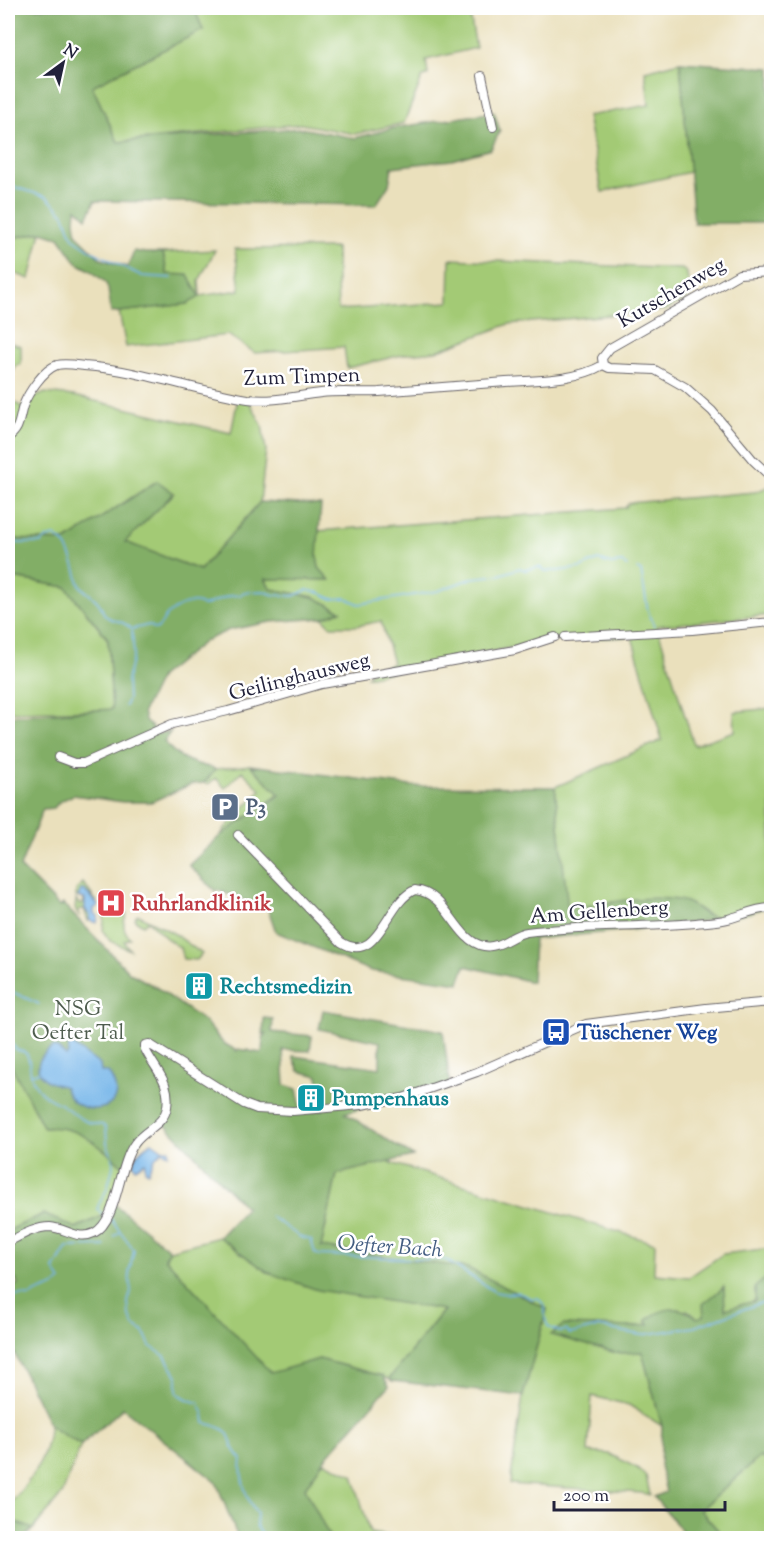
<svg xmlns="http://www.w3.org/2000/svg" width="779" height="1546" font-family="'Sorts Mill Goudy',serif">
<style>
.green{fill:#a3ca75;stroke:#627658;stroke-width:1.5;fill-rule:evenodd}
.forest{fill:#82ae66;stroke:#526850;stroke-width:1.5}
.water{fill:#75b5e9;stroke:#4c6c92;stroke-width:1.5}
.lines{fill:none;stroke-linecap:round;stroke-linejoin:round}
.stream{stroke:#75b5e9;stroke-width:1.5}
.minor-casing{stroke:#686468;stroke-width:10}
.minor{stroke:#fff;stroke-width:8}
.labels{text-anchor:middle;stroke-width:5;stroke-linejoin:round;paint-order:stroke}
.street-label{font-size:21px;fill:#22223b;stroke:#fff}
.service-label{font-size:21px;font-weight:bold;fill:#4e5e75;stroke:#fff;text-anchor:start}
.health-label{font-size:21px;font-weight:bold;fill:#be3a42;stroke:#fff;text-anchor:start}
.culture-label{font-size:21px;font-weight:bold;fill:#0d838f;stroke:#fff;text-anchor:start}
.park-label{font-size:21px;fill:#4f5d4f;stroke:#fff}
.transit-label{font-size:21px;font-weight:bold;fill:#164399;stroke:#fff;text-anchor:start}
.water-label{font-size:22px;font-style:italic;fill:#435d81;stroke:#fff}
</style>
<rect width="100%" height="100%" fill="#fff"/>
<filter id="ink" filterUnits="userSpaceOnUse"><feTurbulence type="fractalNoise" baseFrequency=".0167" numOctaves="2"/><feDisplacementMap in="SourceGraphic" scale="12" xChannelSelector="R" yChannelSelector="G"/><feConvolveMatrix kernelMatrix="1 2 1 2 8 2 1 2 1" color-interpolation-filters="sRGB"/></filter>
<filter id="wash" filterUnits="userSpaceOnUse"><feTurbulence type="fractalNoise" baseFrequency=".008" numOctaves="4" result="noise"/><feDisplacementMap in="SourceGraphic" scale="24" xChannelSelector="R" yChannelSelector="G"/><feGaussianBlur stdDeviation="1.35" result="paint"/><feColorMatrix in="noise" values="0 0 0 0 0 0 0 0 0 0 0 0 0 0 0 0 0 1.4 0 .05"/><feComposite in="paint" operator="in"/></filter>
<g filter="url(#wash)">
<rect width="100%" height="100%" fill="#eae0bc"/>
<path class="green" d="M194 8H469L476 48 426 60 428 75 422 78 404 123 355 134 301 124 118 142 92 86 203 30Z
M680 62 690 172 602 192 587 116 649 105 645 71Z
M41 232 30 279 8 271V239Z
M336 248 338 310 449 302 450 259 682 269 687 273 690 297 666 310 509 324 436 351 406 354 347 368 344 347 255 353 228 335 126 347 119 312 186 304 167 274 163 253 215 250 199 281 200 296 240 290 235 249Z
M8 342 21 346V364L15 366 14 371 8 369Z
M45 393 74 396 231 433 238 398 248 399 262 425 266 450 260 502 200 570 124 542 174 493 157 481 66 541 8 539V397L22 407 26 401Z
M771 483V615L657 626 694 745 735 731 734 712 771 708V906C755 911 724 924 708 915 698 910 692 902 679 901 641 897 605 904 567 909L555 787 662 740 632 637 548 640 367 677 371 671 393 663 381 621 356 626H331L323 618 340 611 314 597 271 589 265 578 329 580 319 568 317 556V531L625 508 629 503 755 492 768 487Z
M8 577 66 587 108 640 112 710 8 712Z
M250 765 280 794 221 835 226 827 261 790 242 771 225 788 216 778 209 784 204 783 216 769Z
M8 840 28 845 20 867 60 907 63 904 130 973 157 988 205 1022 223 1043 237 1051 248 1050 258 1070 157 1046 134 1146 113 1203 105 1215 75 1228 43 1214 8 1231ZM31 1104 116 1152 69 1126 44 1128Z
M83 883 97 902 84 890 85 909 90 916 88 921 84 909H79V915L75 909 76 900 80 905 83 904 84 899 76 897V890Z
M105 907 127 914C122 924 123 930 130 938L124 941 130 950 110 941 103 931Z
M139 915 175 934 202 954 197 960 183 959 180 948 166 938 148 921 143 925 135 920 136 916Z
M388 1162 655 1243 654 1274 689 1277 723 1254 771 1248V1274L768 1275 756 1301 725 1310 723 1287 704 1316 697 1318 687 1310 649 1325 551 1335 617 1353 642 1352 662 1426 629 1405 592 1396 588 1452 610 1454 637 1468 646 1476 650 1495 642 1493 510 1484 523 1396 547 1309 321 1247 337 1174Z
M219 1237 269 1273 317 1289 444 1310 389 1379 319 1359 271 1374 165 1258 170 1250Z
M49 1424 57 1431 81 1445 62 1494 33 1529 8 1519V1506C28 1484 50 1456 49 1424Z
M760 1457 771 1462V1538H725L700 1510Z
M323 1461 353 1475 370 1533 406 1538H330L305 1488Z"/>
<path class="forest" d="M8 8H194L203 30 92 86 118 142 300 128 355 138 394 128 494 112 500 131 491 149 452 160 392 167 389 185 376 205 95 201 87 218 76 208 75 221 77 235 101 259 128 267 134 251 145 253H163L167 274 188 275 200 297 187 304 111 313 108 288 105 282 90 270 77 263 59 237 41 232 8 239Z
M680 62 771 68V223H694Z
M157 481 174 493 125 542 200 570 260 502 321 505 317 556 319 568 330 580 265 579 271 589 314 597 341 611 323 618 271 622 229 630 205 641 160 677 143 712 145 720 158 734 171 731 164 741C177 760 196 764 216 769L204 783 192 784 151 802H123L73 795 59 802 54 808 43 809 20 867 60 907 63 904 130 973 157 988 205 1022 223 1043 237 1051 238 1049 262 1053 263 1038 266 1034H263L264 1018 273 1019 272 1032 312 1036 310 1051 283 1050 285 1085 297 1089 302 1112 323 1110 318 1076 299 1071 293 1056 380 1068V1042L319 1029 323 1010 443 1031 450 1084 414 1096 345 1113 413 1156 337 1174 321 1247 468 1268 547 1309 523 1396 392 1381 389 1379 444 1310 318 1290 269 1273 219 1237 246 1208 162 1121 145 1135 123 1166C100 1146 77 1124 44 1128L12 1067 8 1062V716L112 709 108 639 66 587 8 577V539L66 541Z
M250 765 411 786 555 787 568 909C602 904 649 893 683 901 694 903 701 914 711 917 716 918 723 917 729 918L632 930 534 939 532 982 465 966 459 983 371 971 276 932 268 909 217 890 216 892 189 865 221 835 280 795Z
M113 1203 170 1250 165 1258 271 1373 319 1359 383 1376 389 1386 323 1461 305 1488 330 1538H238L216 1482 123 1408 81 1445 57 1431 49 1424 8 1340V1290L18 1284 8 1266V1231L43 1214 76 1228 105 1215Z
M771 1274V1462L760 1457 700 1510 725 1538H688L654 1497 666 1492 660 1466 662 1426 642 1352 617 1353 551 1335 563 1325 633 1327 649 1325 646 1320C664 1307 679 1304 697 1318L704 1316 703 1304 724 1287 725 1309 755 1301V1287Z
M8 1519 33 1529 24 1538H8Z"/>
<path class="water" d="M81 890H84L98 905V907L94 908V913L98 916 97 923 90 921V916L85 909V899L78 897Z
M71 1044 100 1065 101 1072H108C138 1116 71 1120 65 1087 59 1084 52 1085 46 1080 31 1069 40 1055 53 1047L57 1048 66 1056 68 1054 69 1045Z
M152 1142 162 1149H169V1154L162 1151 155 1158 148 1172 145 1170V1162L136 1168 133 1164C135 1154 143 1147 152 1142Z"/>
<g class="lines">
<path class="stream" d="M8 185 47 197 64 214 73 238 92 251 142 276 172 278
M8 543H41L47 538 55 536C68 544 72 557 76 571 78 577 77 580 80 585 85 593 96 597 100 605 104 610 101 613 107 617 117 623 120 618 132 629L149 625 156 629C163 625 163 619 168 614 177 607 193 598 203 606L229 596 240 595 244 592 263 591 274 595 293 596 307 590 320 593 332 599 346 598 359 604 438 591 472 578 499 575 520 568 525 570 539 567 546 571H557L580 568 598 560 611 564 622 563 627 566
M637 569 641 571 648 611 654 626
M125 706 128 699 127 680 134 654 132 631
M8 990 39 1004
M8 1040 17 1050C22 1051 27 1052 28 1057 31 1065 29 1073 33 1080 43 1101 54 1098 69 1110 82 1120 86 1123 103 1125L106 1128 107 1143 114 1163 107 1189 98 1206V1210L104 1215
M32 1074 39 1072
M270 1216 300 1237 311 1240 315 1253 319 1255 446 1260 495 1292 507 1294 517 1292 533 1299 538 1298 545 1306V1318L548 1327 560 1332 566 1330 570 1334 598 1327 641 1335 694 1327 772 1299
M111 1219 134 1250 129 1273 131 1291 128 1302 129 1314 134 1326 144 1332 150 1346 165 1356 172 1368 177 1376V1393L189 1400 199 1403 204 1414 205 1423C241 1431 222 1440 242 1459 239 1477 246 1499 257 1513L256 1525 264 1538
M114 1236 120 1232
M8 1303C15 1296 19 1293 29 1297 42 1288 50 1291 61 1281L54 1269 67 1247 105 1246"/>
</g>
</g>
<g filter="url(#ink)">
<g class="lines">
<g class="minor-casing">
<path id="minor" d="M482 76 493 127
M603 365 609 368 655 370 685 387 712 411 753 460 772 478
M603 365 602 358 610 348 739 274 772 272
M8 437C20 430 19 419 23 406 28 393 43 370 57 365 65 363 76 365 84 366 140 370 193 390 248 399 273 402 296 396 321 393 340 391 360 393 379 392 422 389 464 385 506 382 538 380 575 381 603 365
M565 637 692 630 772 622
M58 757 74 763H84L172 724 228 711 322 684 515 650 555 637
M238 835 341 942C379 966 386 901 415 890 448 893 455 941 484 946 500 949 512 934 527 932 583 925 640 928 696 923 706 922 718 922 728 919 743 915 755 908 772 908
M8 1242C20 1236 35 1227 50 1227 66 1228 78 1241 94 1233 118 1221 118 1165 135 1143 145 1129 164 1125 167 1107 171 1081 155 1070 145 1049V1045L149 1044 244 1104 257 1109 293 1111 361 1105 403 1098 477 1072 586 1024 706 1008 772 1002"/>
</g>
<use href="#minor" class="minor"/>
</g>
</g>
<defs>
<g id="parking-square" transform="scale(1.5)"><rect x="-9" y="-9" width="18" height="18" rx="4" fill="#5c6f8a" stroke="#fff"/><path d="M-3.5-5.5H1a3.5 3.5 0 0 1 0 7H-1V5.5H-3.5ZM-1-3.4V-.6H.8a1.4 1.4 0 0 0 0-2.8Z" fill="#fff"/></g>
<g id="hospital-square" transform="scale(1.5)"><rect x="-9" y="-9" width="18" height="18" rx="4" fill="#e0444e" stroke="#fff"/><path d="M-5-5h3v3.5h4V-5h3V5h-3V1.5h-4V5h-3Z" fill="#fff"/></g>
<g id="building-square" transform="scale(1.5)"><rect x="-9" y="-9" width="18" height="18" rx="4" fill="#0f9aa8" stroke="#fff"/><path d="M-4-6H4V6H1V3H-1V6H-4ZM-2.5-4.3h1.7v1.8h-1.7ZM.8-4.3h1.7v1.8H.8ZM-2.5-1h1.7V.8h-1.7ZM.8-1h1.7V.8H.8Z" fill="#fff"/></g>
<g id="bus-square" transform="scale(1.5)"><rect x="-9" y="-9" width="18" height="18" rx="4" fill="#1a4fb4" stroke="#fff"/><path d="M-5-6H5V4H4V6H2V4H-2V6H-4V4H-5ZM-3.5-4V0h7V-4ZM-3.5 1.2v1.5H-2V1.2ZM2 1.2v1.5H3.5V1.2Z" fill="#fff"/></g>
</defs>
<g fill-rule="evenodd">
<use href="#parking-square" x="225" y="807"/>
<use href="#hospital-square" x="111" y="903"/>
<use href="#building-square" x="199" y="986"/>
<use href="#bus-square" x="556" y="1032"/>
<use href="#building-square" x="311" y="1098"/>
</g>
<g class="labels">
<g class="street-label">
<text transform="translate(671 292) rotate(-30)" y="7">Kutschenweg</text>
<text transform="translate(302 376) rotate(-2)" y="7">Zum Timpen</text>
<text transform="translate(299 676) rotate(-14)" y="7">Geilinghausweg</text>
<text transform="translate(599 911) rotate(-4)" y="7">Am Gellenberg</text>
</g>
<g class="service-label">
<text x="246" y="814">P3</text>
</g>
<g class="health-label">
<text x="132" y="910">Ruhrlandklinik</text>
</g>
<g class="culture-label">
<text x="220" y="993">Rechtsmedizin</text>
<text x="332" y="1105">Pumpenhaus</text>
</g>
<g class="park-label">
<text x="78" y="1015">NSG<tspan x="78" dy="24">Oefter Tal</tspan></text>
</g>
<g class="transit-label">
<text x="577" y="1039">Tüschener Weg</text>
</g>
<g class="water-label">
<text transform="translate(390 1245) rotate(4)" y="8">Oefter Bach</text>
</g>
</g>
<rect width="779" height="1546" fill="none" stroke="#fff" stroke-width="30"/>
<g transform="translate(63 63) rotate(33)" stroke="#ffffff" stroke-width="4.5" paint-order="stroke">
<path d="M0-4.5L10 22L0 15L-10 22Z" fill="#22223b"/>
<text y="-9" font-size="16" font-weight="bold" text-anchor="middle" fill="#22223b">N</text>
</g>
<path d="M554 1501v9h171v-9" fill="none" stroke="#22223b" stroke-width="3"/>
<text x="563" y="1501" font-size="18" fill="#22223b" stroke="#ffffff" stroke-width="4.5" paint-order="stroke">200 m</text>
</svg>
